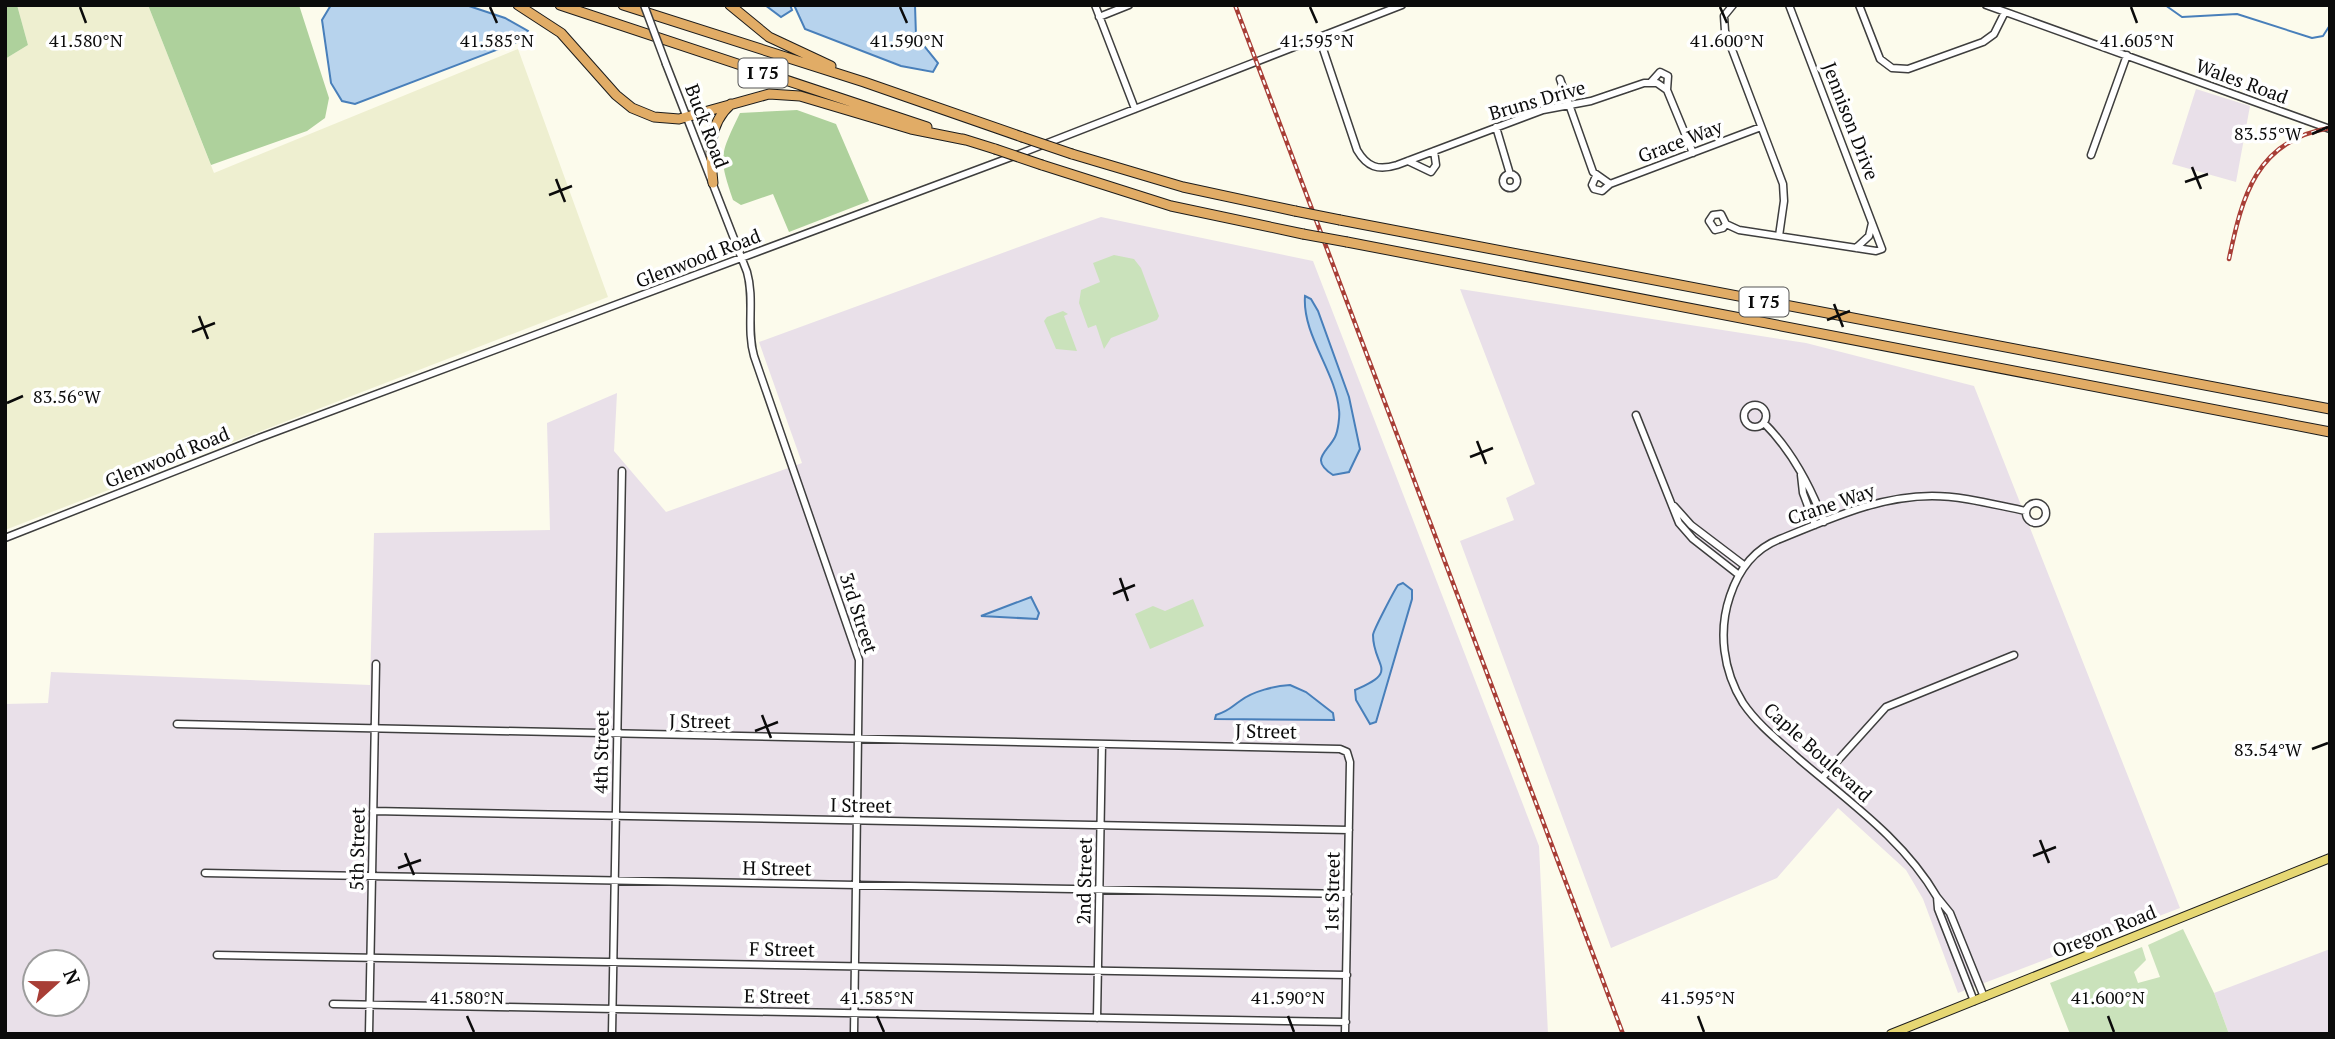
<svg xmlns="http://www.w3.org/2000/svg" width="2335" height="1039" font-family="'PT Serif',serif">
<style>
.industrial{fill:#e9e0e9;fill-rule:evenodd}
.farmland{fill:#eeefd0}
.green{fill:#cae2bb}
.forest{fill:#aed19c}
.water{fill:#b7d3ed;stroke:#487fba;stroke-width:2}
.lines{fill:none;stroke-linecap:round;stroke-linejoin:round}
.stream{stroke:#487fba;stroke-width:2}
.minor-casing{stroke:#3e3e3e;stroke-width:9}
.major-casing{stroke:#1c1c1c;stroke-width:10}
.highway-casing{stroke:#1c1c1c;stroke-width:11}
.minor{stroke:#fff;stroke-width:6}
.major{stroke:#e6d773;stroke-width:8}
.highway{stroke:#e1ac66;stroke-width:9}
.rail-casing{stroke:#a83e36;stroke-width:4.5}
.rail{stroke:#fff;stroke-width:2;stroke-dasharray:5;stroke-linecap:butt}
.minor-bridge-casing{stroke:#3e3e3e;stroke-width:9;stroke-linecap:butt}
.highway-bridge-casing{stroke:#1c1c1c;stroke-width:11;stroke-linecap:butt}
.minor-bridge{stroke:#fff;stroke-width:6}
.highway-bridge{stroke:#e1ac66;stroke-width:9}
.ticks{fill:none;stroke:#0b0b0b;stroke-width:2.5}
.labels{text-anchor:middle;stroke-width:7;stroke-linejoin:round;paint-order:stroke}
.shield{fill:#fff;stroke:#545454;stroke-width:2}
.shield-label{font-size:18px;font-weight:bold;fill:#0b0b0b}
.street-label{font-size:19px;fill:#0b0b0b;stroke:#fff}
.ticks-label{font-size:18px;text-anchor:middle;fill:#0b0b0b;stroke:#fff;stroke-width:7;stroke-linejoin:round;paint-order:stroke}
</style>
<rect width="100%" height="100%" fill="#fcfbec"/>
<path class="industrial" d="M2196 89 2250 106 2236 182 2172 164Z
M1101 217 1313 261 1539 846 1548 1034H5V704L48 703 51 672 370 685 374 533 550 530 547 423 617 393 614 451 666 512 802 463 759 342ZM35 962H77V1004H35Z
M1460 289 1806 343 1974 386 2180 908 1958 993 1923 899 1906 870 1838 808 1777 878 1611 948 1460 541 1514 520 1506 498 1535 484Z
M2330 949V1034H2229L2214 993Z"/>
<path class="farmland" d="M17 5H148L214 173 518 49 608 297 5 530V59L28 45Z"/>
<path class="green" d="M1114 255 1134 259 1141 268 1159 316 1157 320 1111 338 1104 349 1096 325 1088 328 1079 303 1081 290 1100 282 1093 263Z
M1063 311 1068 314 1064 316 1077 351 1056 349 1044 321 1047 317Z
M1193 599 1204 626 1150 649 1135 614 1153 606 1165 611Z
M2183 929 2214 993 2229 1034H2070L2050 983 2142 947 2146 960 2134 972 2138 983 2160 977 2148 945Z"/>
<path class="forest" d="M5 5H17L28 45 5 59Z
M148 5H299L329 98 325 118 307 131 211 165Z
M797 110 836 124 869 201 789 232 773 194 741 205 733 200C718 156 720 155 740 113Z"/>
<path class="water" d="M331 5H466L505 18 528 31 525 39 355 104 342 101 331 83 322 20Z
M765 5H790L792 10 781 17Z
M794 5H915L916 36 938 63 933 72 901 66 805 29Z
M1305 296 1311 299 1318 311 1349 397 1360 449 1349 472 1333 475C1309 459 1327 453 1335 437 1338 431 1340 416 1339 410 1336 372 1302 335 1305 296Z
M1403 583 1412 590V599L1376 722 1370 724 1356 700 1355 690C1401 671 1373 667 1373 635 1373 631 1394 591 1398 585Z
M1031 597 1039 613 1037 619 981 616Z
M1290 685 1306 692 1333 713 1334 720 1215 719 1216 715C1229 711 1230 708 1240 701 1253 691 1275 686 1290 685Z"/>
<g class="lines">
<path class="stream" d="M2165 5 2182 17 2237 14 2312 38 2323 36 2330 25"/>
<g class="minor-casing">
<path id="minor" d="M1095 5 1135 109
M1733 5 1724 16 1725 31 1783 184 1784 201 1779 236
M1859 5 1880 59 1892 68 1908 69 1983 42 1994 34 2005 12
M1986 5 2330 129
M1099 17 1129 5
M1319 37 1357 150C1367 167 1378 171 1397 165L1543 110 1591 101 1644 83H1657L1667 90
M666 64 747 272C755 300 746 328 754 356L859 660 854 1034
M1560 79 1593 172 1610 184
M1651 82 1660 72 1668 76 1667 90 1693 153
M1496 127 1510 174
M2091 155 2127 55
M1408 161 1431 172 1436 165 1434 151
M1503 181a7 7 0 1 1 14 0a7 7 0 1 1-14 0Z
M1596 176 1592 185 1594 189 1602 191 1610 184 1761 127
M1726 224 1723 228 1715 230 1709 221 1713 215 1721 214 1726 224 1739 230 1876 251 1882 249 1789 5
M1856 248 1869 236 1872 223
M1744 416a11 11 0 1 1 22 0a11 11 0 1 1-22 0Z
M1636 415 1679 523 1693 539 1739 575
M1764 423C1792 451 1810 485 1824 522
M1801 475 1803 493 1815 525
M2026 513a10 10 0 1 1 20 0a10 10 0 1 1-20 0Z
M1674 506 1691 525 1745 566
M5 538 259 438 1014 156 1402 5
M177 724 1340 749 1347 752 1350 762 1345 1034
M1822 778 1886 707 2014 655
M373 811 1349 830
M205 873 1348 894
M1937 897C1904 840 1848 801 1799 759 1779 741 1758 725 1743 703 1723 671 1718 631 1730 596 1739 569 1754 549 1780 539 1830 519 1878 496 1932 496 1964 496 1995 505 2026 511
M217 955 1347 975
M1974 1001 1938 909 1937 897 1950 913 1984 997
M333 1004 1346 1022
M1097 1018 1102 744
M369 1034 376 664
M612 1034 622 471"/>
</g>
<g class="major-casing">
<path id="major" d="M1891 1034 2330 858"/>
</g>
<g class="highway-casing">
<path id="highway" d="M518 5 561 33 616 95 632 108 654 117 679 119 769 94 800 96 911 129 966 140
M560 5 927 127
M623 5 864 82 1022 137
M730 5 769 37 831 66
M963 139 995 149
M1072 154 1183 187 1295 211
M1042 165 1171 206 1303 234
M713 183C710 154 707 125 731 104
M1340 220 2330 409
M1347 242 2330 432"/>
</g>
<use href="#minor" class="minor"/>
<use href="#major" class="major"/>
<use href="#highway" class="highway"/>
<g class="rail-casing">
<path id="rail" d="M1235 5 1623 1034
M2229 259C2242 197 2256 140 2330 128"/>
</g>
<use href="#rail" class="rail"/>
<g class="minor-bridge-casing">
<path id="minor-bridge" d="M644 5 666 64"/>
</g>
<g class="highway-bridge-casing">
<path id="highway-bridge" d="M1022 137 1072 154
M995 149 1042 165
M1295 211 1340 220
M1303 234 1347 242"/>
</g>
<use href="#minor-bridge" class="minor-bridge"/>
<use href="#highway-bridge" class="highway-bridge"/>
</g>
<path class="ticks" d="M80 7 86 23M490 7 497 23M900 7 907 23M1310 7 1317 23M1720 7 1727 23M2131 7 2137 23M2312 134 2328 127M2192 167 2201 189M556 179 565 202M2185 182 2208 174M549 195 572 186M1834 304 1843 327M199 316 208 339M1827 320 1850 311M192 332 215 323M7 403 23 396M1477 441 1486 464M1470 457 1493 448M1120 578 1128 601M1113 594 1135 585M762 715 771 738M755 731 778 722M2312 749 2328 743M2040 840 2049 863M405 853 414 875M2033 856 2056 847M398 868 421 860M467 1016 474 1032M877 1016 884 1032M1288 1016 1294 1032M1698 1016 1704 1032M2108 1016 2114 1032"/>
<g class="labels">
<g class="shield">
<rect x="738.5" y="58.5" width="49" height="29" rx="5"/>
<rect x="1739.5" y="287.5" width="49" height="29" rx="5"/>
</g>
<g class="shield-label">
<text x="763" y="79">I 75</text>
<text x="1764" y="308">I 75</text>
</g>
<g class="street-label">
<text transform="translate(2242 81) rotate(20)" y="7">Wales Road</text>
<text transform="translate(1537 100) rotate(-16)" y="7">Bruns Drive</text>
<text transform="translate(1851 121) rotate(69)" y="7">Jennison Drive</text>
<text transform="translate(707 126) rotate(69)" y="7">Buck Road</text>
<text transform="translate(1680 141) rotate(-21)" y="7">Grace Way</text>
<text transform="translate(698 258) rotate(-21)" y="7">Glenwood Road</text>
<text transform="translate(167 457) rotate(-22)" y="7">Glenwood Road</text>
<text transform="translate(1831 504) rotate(-19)" y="7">Crane Way</text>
<text transform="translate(859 613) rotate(72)" y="7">3rd Street</text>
<text transform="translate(700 721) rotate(1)" y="7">J Street</text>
<text transform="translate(1266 731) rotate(1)" y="7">J Street</text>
<text transform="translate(601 752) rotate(-89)" y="7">4th Street</text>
<text transform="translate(1818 752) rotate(42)" y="7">Caple Boulevard</text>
<text transform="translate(861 805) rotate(1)" y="7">I Street</text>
<text transform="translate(357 849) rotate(-89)" y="7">5th Street</text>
<text transform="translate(777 868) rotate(1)" y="7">H Street</text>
<text transform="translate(1084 881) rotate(-89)" y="7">2nd Street</text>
<text transform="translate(1332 892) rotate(-89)" y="7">1st Street</text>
<text transform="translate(2104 931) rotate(-22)" y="7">Oregon Road</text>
<text transform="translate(782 949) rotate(1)" y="7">F Street</text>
<text transform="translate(777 996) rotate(1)" y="7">E Street</text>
</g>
</g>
<g class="ticks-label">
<text x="86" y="47">41.580°N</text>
<text x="907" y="47">41.590°N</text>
<text x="1317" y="47">41.595°N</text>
<text x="1727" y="47">41.600°N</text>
<text x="497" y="47">41.585°N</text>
<text x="2137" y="47">41.605°N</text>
<text x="2268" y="140">83.55°W</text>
<text x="67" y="403">83.56°W</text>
<text x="2268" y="756">83.54°W</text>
<text x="467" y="1004">41.580°N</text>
<text x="877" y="1004">41.585°N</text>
<text x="1288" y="1004">41.590°N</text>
<text x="1698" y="1004">41.595°N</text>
<text x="2108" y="1004">41.600°N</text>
</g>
<rect width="2335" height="1039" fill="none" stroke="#0b0b0b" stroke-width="14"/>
<g transform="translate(56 983) rotate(69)"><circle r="33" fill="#ffffff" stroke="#9d9d9d" stroke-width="2"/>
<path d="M0-5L12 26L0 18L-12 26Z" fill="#a83e36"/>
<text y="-10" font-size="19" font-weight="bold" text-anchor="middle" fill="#0b0b0b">N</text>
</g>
</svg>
